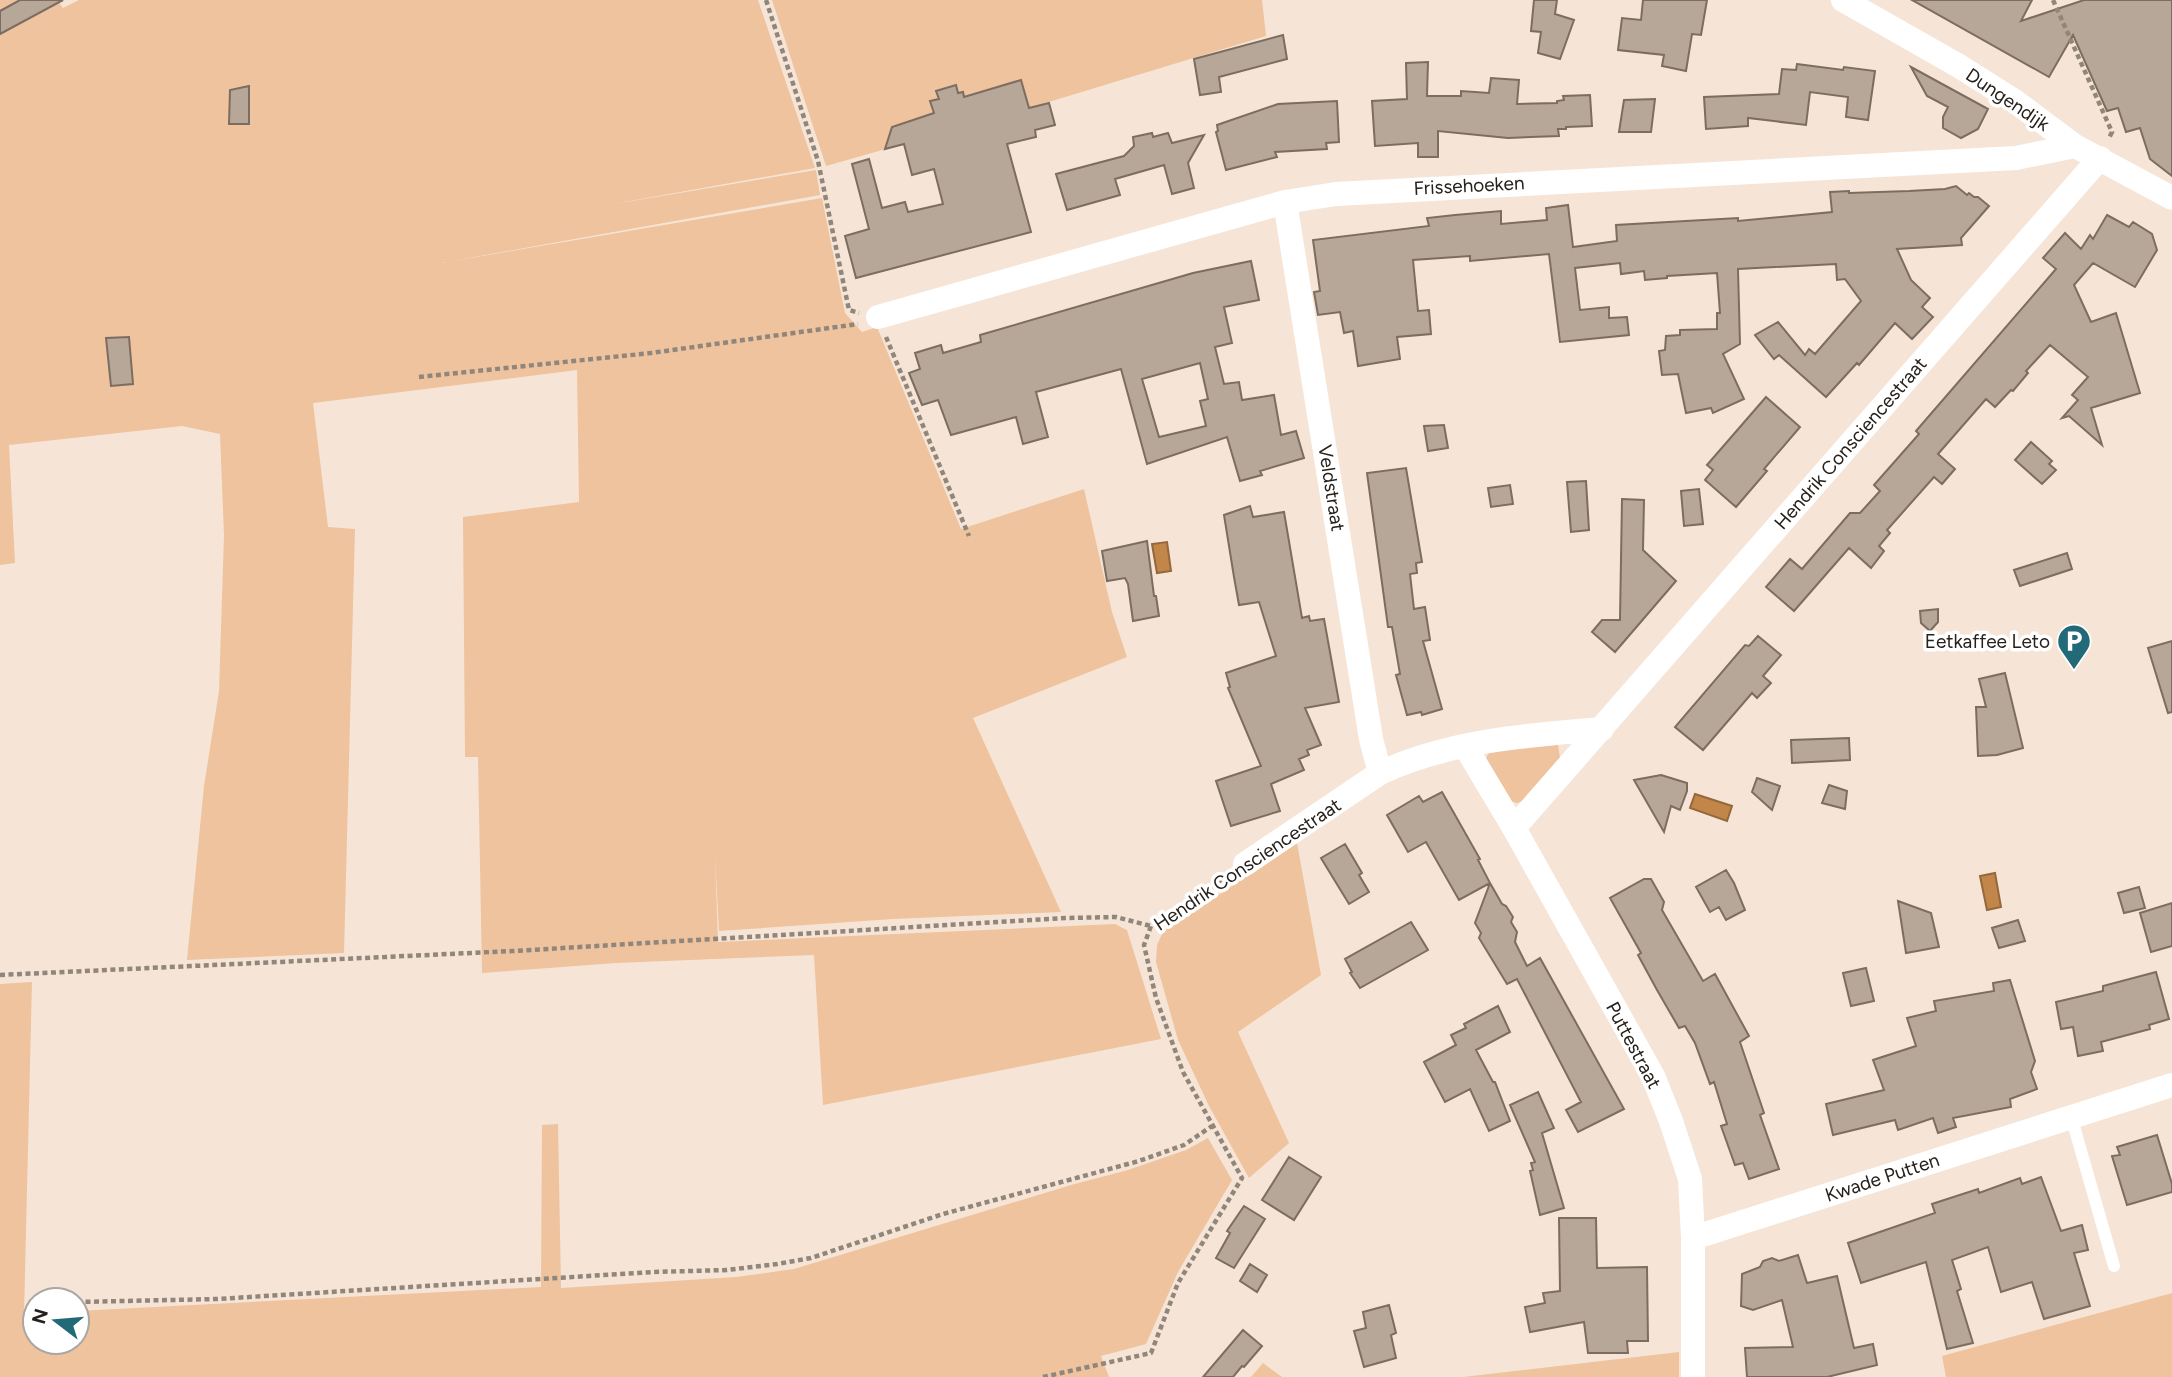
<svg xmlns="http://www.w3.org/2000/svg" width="2172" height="1377" font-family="Figtree,sans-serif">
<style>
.green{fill:#eec39e}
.water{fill:#c3864a;stroke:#94683c;stroke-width:2}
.building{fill:#b7a799;stroke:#7c6d60;stroke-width:2;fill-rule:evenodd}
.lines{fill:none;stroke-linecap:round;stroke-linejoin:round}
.path{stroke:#91867b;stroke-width:4.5;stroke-dasharray:5 3.5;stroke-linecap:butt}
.lane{stroke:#fff;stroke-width:12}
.street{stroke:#fff;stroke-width:24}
.labels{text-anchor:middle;stroke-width:7;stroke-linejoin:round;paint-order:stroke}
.street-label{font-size:19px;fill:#27211c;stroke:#fff}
.poi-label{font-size:19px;fill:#27211c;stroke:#fff;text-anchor:end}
</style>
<rect width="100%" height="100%" fill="#f6e5d6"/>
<path class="green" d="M0 0H57L63 8 79 0H758L815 168 608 205 816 170 820 195 441 263 822 198 845 313 862 332 877 327 961 529 1084 489 1112 612 1127 657 973 718 1061 912 893 919 719 931 715 856 718 942 1115 924 1127 930 1161 1039 823 1105 814 955 616 963 482 973 478 757H465L463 517 579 502 577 370 313 403 328 527 355 529 344 953 187 960 204 786 219 691 224 535 220 434 182 426 9 445 15 563 0 565Z
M772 0H1262L1266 36 1029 108 826 166Z
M1558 745 1560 758 1525 800 1517 803 1510 801 1485 761 1488 754 1494 749Z
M1297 843 1321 975 1238 1032 1289 1143 1249 1178 1209 1106 1178 1040 1156 962 1157 945 1163 932Z
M32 982 24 1315H35V1342H77V1311L541 1287 542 1125 558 1124 561 1288 736 1277 794 1269 1071 1185 1128 1170 1186 1150 1208 1138 1232 1180 1178 1272 1146 1344 1101 1356 1109 1377H0V984Z
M2172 1293V1377H1946L1942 1356Z
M1679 1352V1377H1463Z
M1263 1363 1282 1377H1251Z"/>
<path class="water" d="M1167 542 1171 571 1157 573 1152 544Z
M1695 794 1732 806 1727 821 1690 808Z
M1995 873 2001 907 1987 910 1980 876Z"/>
<path class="building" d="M20 0H63L0 34V11Z
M1534 0H1557L1555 14 1574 20 1560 59 1538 53 1541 32 1531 31Z
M1643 0H1707L1701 35 1692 34 1686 71 1662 66 1664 55 1618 50 1622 18 1641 20Z
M1912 0H2032L2021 21 2084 0H2172V176L2150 159 2140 128 2126 132 2118 108 2107 111 2073 35 2049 77Z
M1283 35 1287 59 1219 77 1221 92 1200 95 1194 59Z
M1428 62 1427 96H1461V91L1489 93 1491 78 1519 80 1517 104 1557 103V101L1564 100 1563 96 1590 95 1592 126 1566 127V129H1558L1559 136 1508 138 1438 131V157H1418V143L1375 146 1372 101 1407 99 1406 63Z
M1797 64 1843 70 1844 67 1875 71 1868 120 1846 117 1848 97 1810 92 1806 125 1748 118V126L1706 129 1704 97 1779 94 1782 69 1796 70Z
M1911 67 1988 109 1978 129 1961 138 1943 128V117L1948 107 1927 96Z
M1021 80 1029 108 1049 103 1055 125 1035 130 1036 137 1007 144 1031 232 856 278 845 236 869 229 852 164 869 159 882 208 905 202 908 212 943 204 934 169 912 175 904 144 885 149 892 127 934 113 930 101 939 99 936 91 956 85 958 93 963 92 964 97Z
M249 86V124H229L230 90Z
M1655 99 1651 132H1619L1624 100Z
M1337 101 1339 142 1326 143 1327 149 1275 152 1277 157 1226 170 1216 132 1218 131 1217 125 1278 104Z
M1152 133 1153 137 1168 133 1172 143 1204 135 1188 163 1194 188 1172 194 1164 165 1115 179 1120 195 1067 210 1056 174 1124 156 1134 146 1133 137Z
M1956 186 1967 195 1969 193 1974 197H1978L1989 206 1961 238 1962 245 1897 249 1911 280 1930 298 1922 307 1933 317 1912 339 1895 323 1859 365 1857 363 1826 397 1779 355 1774 359 1755 335 1778 322 1805 355 1809 349 1815 354 1861 301 1845 279 1837 280 1836 264 1738 269 1740 344 1723 354 1744 399 1713 413 1711 408 1686 413 1678 374 1662 375 1659 351 1665 350 1666 336 1680 335V330L1717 329V313H1720L1717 273 1667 276V278L1645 280 1644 271 1621 274 1620 263 1575 268 1580 310 1609 307V318L1627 317 1629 335 1560 342 1549 254 1470 261V256L1413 260 1418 311 1429 310 1431 334 1397 337 1400 359 1358 366 1353 331 1344 333 1340 312 1318 315 1314 292 1320 291 1313 240 1429 226 1427 218 1455 215 1501 211V224L1547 220 1546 208 1568 205 1573 247 1617 241 1616 225 1738 218V221L1832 212 1830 192 1849 191V193L1909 191 1945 189Z
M2107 215 2129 227 2133 222 2152 234 2157 250 2135 287 2093 263 2074 285 2091 322 2116 313 2140 393 2091 408 2102 445 2069 416 2062 418 2078 400 2072 395 2088 377 2050 345 2026 371 2028 373 2013 391 2011 390 1995 407 1986 399 1938 454 1955 469 1942 484 1934 477 1887 530 1890 533 1879 546 1884 551 1871 568 1849 548 1794 611 1766 587 1790 559 1802 569 1850 513H1860L1880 491 1874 485 1919 434 1916 431 2056 269 2043 258 2065 233 2081 249 2090 235 2093 239Z
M1251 261 1259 300 1224 307 1232 343 1215 347 1224 384 1239 382 1242 400 1274 395 1281 435 1296 431 1304 458 1260 471 1262 475 1240 481 1227 437 1147 464 1121 369 1036 392 1048 437 1023 444 1016 417 951 435 938 400 922 405 909 373 920 369 915 353 941 345 943 353 981 342 980 335 1193 273ZM1200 363 1208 399 1200 401 1206 426 1159 437 1142 379Z
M129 337 133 384 111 386 106 338Z
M1766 397 1800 427 1764 469 1767 471 1736 507 1705 480 1713 470 1707 465Z
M1444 425 1448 448 1428 451 1424 426Z
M2031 442 2052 461 2049 464 2056 470 2042 484 2015 460Z
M1406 468 1422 562 1416 563 1417 573 1410 574 1414 609 1425 607 1430 640 1423 641 1442 709 1422 715 1421 712 1407 715 1396 675 1400 674 1392 627H1388L1367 473Z
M1586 481 1589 530 1571 532 1567 482Z
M1510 485 1513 504 1491 507 1488 488Z
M1699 489 1703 524 1684 526 1681 491Z
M1622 499 1644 500 1643 550 1676 581 1615 652 1592 632 1602 620H1620Z
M1250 506 1253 517 1284 512 1302 618 1309 616 1310 621 1324 619 1339 702 1305 708 1321 745 1307 750 1309 755 1299 759 1304 770 1271 784 1280 811 1231 826 1216 781 1261 766 1228 688 1230 687 1226 673 1276 656 1259 602 1239 605 1234 577 1224 515Z
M1147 541 1154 596H1156L1159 616 1133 621 1128 584 1125 578 1107 581 1102 551Z
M2067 553 2072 569 2020 586 2014 570Z
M1938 609V622L1930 631 1921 623 1920 611Z
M1758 636 1781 655 1763 676 1771 683 1757 698 1752 693 1703 750 1675 727 1745 645 1749 646Z
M2172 641V712L2168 713 2148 648Z
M2005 673 2023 748 1997 755 1978 756 1976 707H1986L1979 679Z
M1849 738 1850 760 1792 763 1791 740Z
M1661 775 1687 783V791L1680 810 1671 806 1664 832 1634 780Z
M1757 778 1780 786 1772 810 1752 792Z
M1829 785 1847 791 1845 809 1822 803Z
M1442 792 1480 859 1478 860 1490 883 1459 900 1426 842 1408 852 1387 815 1419 796 1423 802Z
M1345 844 1362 873 1359 875 1369 892 1349 904 1321 858Z
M1726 870 1734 883 1745 910 1726 920 1719 907 1710 912 1696 887Z
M1644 879H1651L1664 902 1662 910 1703 981 1715 974 1749 1036 1740 1042 1764 1113 1760 1115 1779 1169 1749 1179 1743 1163 1735 1165 1721 1126 1727 1124 1714 1082 1710 1084 1695 1043 1685 1026 1679 1028 1657 990 1638 955 1641 953 1610 898Z
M1490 883 1502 904 1506 906 1513 917 1511 922 1517 932 1515 942 1527 966 1540 958 1624 1109 1578 1132 1566 1110 1581 1102 1517 979 1507 984 1479 938 1481 933 1475 923Z
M2139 887 2145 908 2124 913 2118 893Z
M1898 901 1931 913 1939 947 1906 953Z
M2172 903V946L2151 952 2140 913Z
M2018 920 2025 941 1999 948 1992 928Z
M1411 922 1428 950 1360 988 1350 973 1352 972 1345 959Z
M1866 968 1874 1001 1851 1006 1843 973Z
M2156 972 2169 1019 2149 1025 2150 1029 2101 1042 2103 1051 2078 1056 2073 1027 2061 1029 2056 1002 2103 991V986Z
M2010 980 2035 1061 2031 1072 2037 1089 2010 1099 2011 1107 1953 1118 1956 1127 1938 1133 1933 1118 1898 1130 1895 1120 1833 1135 1826 1104 1884 1090 1873 1060 1916 1046 1907 1018 1936 1011 1934 1001 1994 991 1993 983Z
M1498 1006 1510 1032 1476 1050 1493 1082H1495L1510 1121 1489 1131 1470 1089 1445 1102 1424 1062 1456 1045 1451 1035 1466 1028 1464 1024Z
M1538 1092 1554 1128 1542 1133 1564 1208 1540 1215 1530 1171 1533 1170 1531 1163 1535 1162 1510 1105Z
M2157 1135 2172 1184V1192L2127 1205 2112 1156 2120 1155 2117 1147Z
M1289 1157 1321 1177 1294 1220 1262 1200Z
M2041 1177 2061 1231 2082 1225 2088 1250 2074 1253 2090 1306 2044 1319 2032 1282 2001 1292 1988 1247 1952 1260 1961 1289 1957 1291 1973 1343 1947 1349 1926 1262 1861 1283 1848 1243 1935 1213 1932 1204 1978 1189 1979 1193 2020 1178 2022 1184Z
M1244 1206 1265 1219 1234 1268 1216 1258 1230 1233 1227 1231Z
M1559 1218H1596L1597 1268 1647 1267 1648 1341H1627L1628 1353H1588L1584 1322 1530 1332 1525 1307 1545 1303 1543 1293 1560 1291Z
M1798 1255 1807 1283 1837 1276 1854 1348 1873 1344 1877 1365 1827 1377H1747L1745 1348 1793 1347 1782 1300 1753 1310 1741 1306 1742 1274 1760 1267 1763 1261 1772 1258 1779 1261Z
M1250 1264 1267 1275 1257 1292 1240 1281Z
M1389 1305 1396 1333 1391 1335 1396 1358 1364 1367 1354 1331 1366 1328 1363 1312Z
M1243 1330 1262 1346 1244 1367 1242 1366 1233 1377H1203Z"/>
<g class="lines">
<path class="path" d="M766 0 818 161 849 310 859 313
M2053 0 2112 132 2109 138
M886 337 969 536
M419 377 651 353 858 324
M0 975 513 951 1065 918 1116 917 1151 926
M77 1302 217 1299 653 1272 727 1270 777 1264 811 1258 943 1214 1139 1161 1184 1145 1212 1126
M1043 1377 1151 1353 1178 1283 1242 1178 1183 1072 1156 998 1144 945 1151 926 1227 876"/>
<path class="lane" d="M2071 1116 2114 1266"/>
<path class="street" d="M1843 0 1959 66 2016 102 2075 146 2172 198
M1285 202 1371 739 1380 773
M878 317 1285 202 1336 194 2016 158 2075 146
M1465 746 1514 828 1653 1076 1671 1121 1690 1179 1693 1238V1377
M1514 828 2100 158
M1245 864 1380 773C1448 741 1527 735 1602 729
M1693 1238 2172 1085"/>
</g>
<defs>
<g id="parking-pin" transform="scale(1.75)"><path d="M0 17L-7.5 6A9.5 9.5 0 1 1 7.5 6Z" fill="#236a78" stroke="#fff"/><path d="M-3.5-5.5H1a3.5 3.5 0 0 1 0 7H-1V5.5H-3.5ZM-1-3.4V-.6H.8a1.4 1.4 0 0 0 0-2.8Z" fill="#fff"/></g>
</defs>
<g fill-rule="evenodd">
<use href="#parking-pin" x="2074" y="641"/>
</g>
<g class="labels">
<g class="street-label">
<text transform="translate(2008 99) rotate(34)" y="7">Dungendijk</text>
<text transform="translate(1469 185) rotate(-3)" y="7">Frissehoeken</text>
<text transform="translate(1850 443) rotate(-49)" y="7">Hendrik Consciencestraat</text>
<text transform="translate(1332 488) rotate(81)" y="7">Veldstraat</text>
<text transform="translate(1247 864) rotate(-34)" y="7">Hendrik Consciencestraat</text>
<text transform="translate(1634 1045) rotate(62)" y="7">Puttestraat</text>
<text transform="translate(1882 1177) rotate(-18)" y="7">Kwade Putten</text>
</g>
<g class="poi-label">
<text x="2050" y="648">Eetkaffee Leto</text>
</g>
</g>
<g transform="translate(56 1321) rotate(286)"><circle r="33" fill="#ffffff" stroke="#a9a6a4" stroke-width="2"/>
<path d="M0-5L12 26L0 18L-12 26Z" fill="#236a78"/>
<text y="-10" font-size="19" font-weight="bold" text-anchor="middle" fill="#27211c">N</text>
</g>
</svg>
